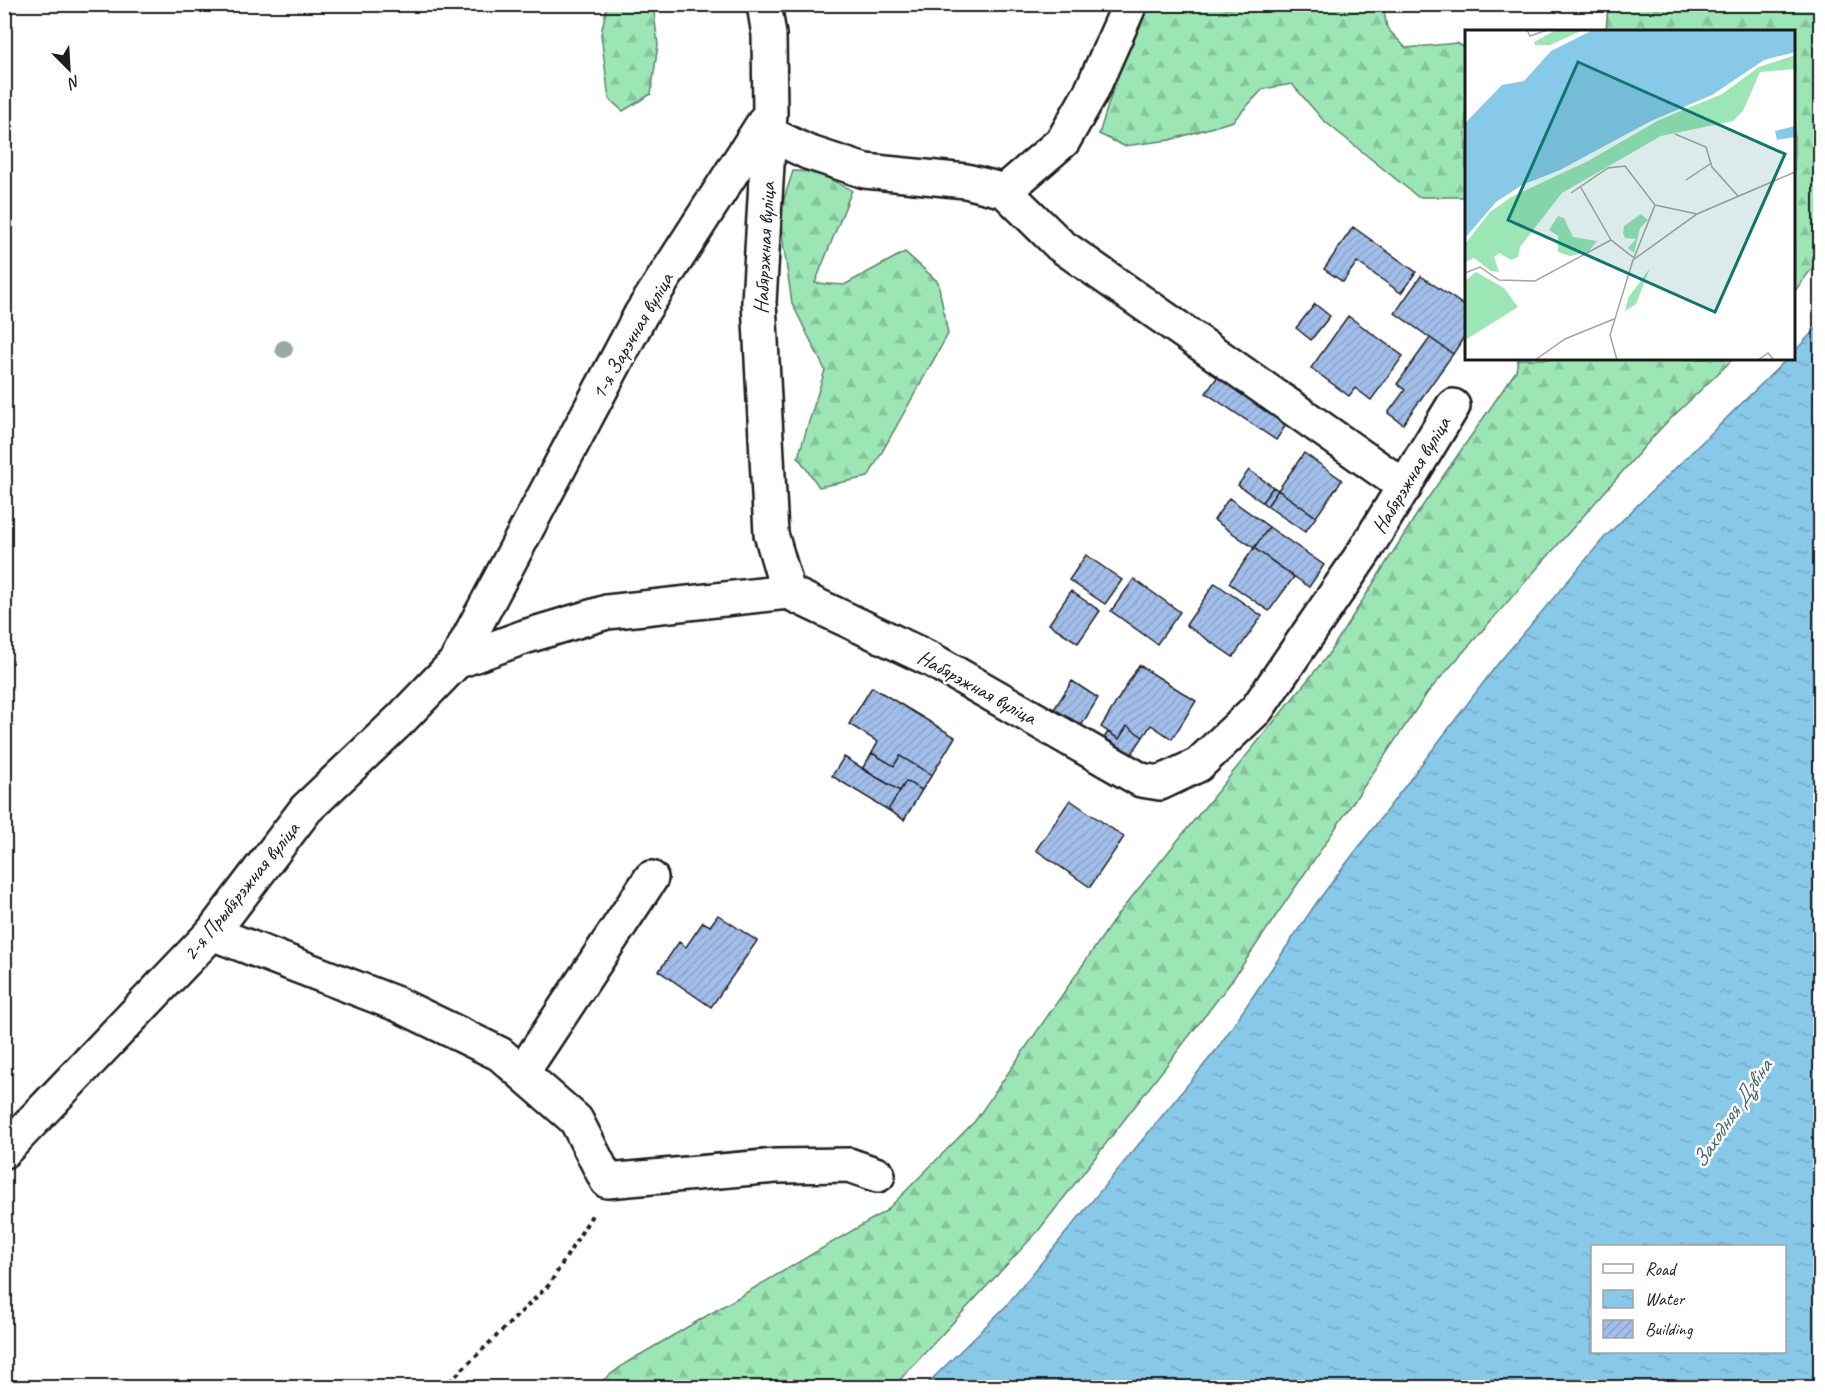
<svg xmlns="http://www.w3.org/2000/svg" width="1825" height="1392" font-family="Caveat,sans-serif">
<style>
.forest{fill:url(#forest-firs);stroke:#5c8168;stroke-width:1.5}
.water{fill:url(#water-ripples);stroke:#5d8397;stroke-width:1.5;fill-rule:evenodd}
.building{fill:url(#building-hatch);stroke:#1c1c1c;stroke-width:1.5}
.lines{fill:none;stroke-linecap:round;stroke-linejoin:round}
.minor-casing{stroke:#1c1c1c;stroke-width:38}
.path{stroke:#1c1c1c;stroke-width:4;stroke-dasharray:4.5 4.5;stroke-linecap:butt}
.minor{stroke:#fff;stroke-width:33}
.tree{fill:#9ba9a0}
.labels{text-anchor:middle;stroke-width:5;stroke-linejoin:round;paint-order:stroke}
.street-label{font-size:21px;fill:#1c1c1c;stroke:#fff}
.water-label{font-size:22px;font-style:italic;fill:#47616e;stroke:#fff}
.inset-road{fill:none;stroke:#a4a4a4;stroke-width:1.5}
.view{fill:#0f766e;fill-opacity:0.15;stroke:#0f766e;stroke-width:3}
.inset-edge{fill:none;stroke:#1c1c1c;stroke-width:3}
</style>
<defs>
<pattern id="forest-firs" width="22" height="20" patternUnits="userSpaceOnUse" patternTransform="scale(1.5)"><rect width="22" height="20" fill="#9ce6b5"/><path d="M5 1l3.5 6h-7zM16 11l3.5 6h-7z" fill="#86c59b"/></pattern>
<pattern id="water-ripples" width="26" height="14" patternUnits="userSpaceOnUse" patternTransform="scale(1.5)"><rect width="26" height="14" fill="#88c8e9"/><path d="M2 4q2-2 4 0t4 0M15 11q2-2 4 0t4 0" fill="none" stroke="#75abc7"/></pattern>
<pattern id="building-hatch" width="6" height="6" patternUnits="userSpaceOnUse" patternTransform="scale(1.5)"><rect width="6" height="6" fill="#a2beea"/><path d="M-1 1l2-2M0 6l6-6M5 7l2-2" fill="none" stroke="#8ba3c8"/></pattern>
</defs>
<rect width="100%" height="100%" fill="#fff"/>
<filter id="ink" filterUnits="userSpaceOnUse"><feTurbulence type="fractalNoise" baseFrequency=".0167" numOctaves="2"/><feDisplacementMap in="SourceGraphic" scale="12" xChannelSelector="R" yChannelSelector="G"/><feConvolveMatrix kernelMatrix="1 2 1 2 8 2 1 2 1" color-interpolation-filters="sRGB"/></filter>
<g filter="url(#ink)">
<path class="forest" d="M607 5H653L658 45 651 94 623 111 609 99 601 34Z
M1153 5H1383L1387 28 1406 48 1457 43 1466 48V197H1418L1323 120 1292 84 1263 89 1233 121 1170 140 1124 146 1099 134 1133 25Z
M1608 5H1820V258L1794 292V32L1606 31Z
M793 171 815 172 852 190 815 283 844 285 905 252 938 282 948 334 868 477 819 487 798 457 825 370 792 303 779 214Z
M1518 359H1733L1661 428 1428 692 1231 982 1039 1230 893 1387H594L626 1363 886 1211 975 1121 1118 914 1328 655 1419 511 1516 371Z"/>
<path class="water" d="M1820 324V1387H924L1005 1307 1217 1049 1317 902 1496 666 1604 538 1787 359 1794 358V352ZM1592 1246H1784V1352H1592Z"/>
<path class="building" d="M1353 227 1416 272 1401 293 1357 262 1343 282 1324 269Z
M1421 276 1466 307V334L1453 354 1395 313Z
M1315 304 1330 316 1311 340 1296 328Z
M1348 316 1403 356 1371 400 1355 388 1349 396 1311 368Z
M1430 338 1453 354 1403 424 1388 413 1405 390 1397 384Z
M1221 372 1290 419 1276 440 1206 393Z
M1304 453 1342 480 1316 517 1278 490Z
M1249 470 1273 487 1262 502 1238 485Z
M1273 487 1278 490 1267 506 1262 502Z
M1278 490 1316 517 1305 532 1267 506Z
M1229 498 1269 527 1254 548 1214 520Z
M1269 527 1324 565 1309 587 1254 548Z
M1254 548 1294 577 1269 611 1229 583Z
M1086 555 1122 580 1105 604 1069 580Z
M1134 579 1180 612 1157 644 1111 611Z
M1215 583 1262 616 1233 657 1186 625Z
M1071 591 1100 611 1078 643 1049 624Z
M1139 665 1196 701 1172 739 1151 725 1143 737 1127 726 1119 739 1101 727Z
M1072 681 1098 698 1078 731 1051 714Z
M872 687 955 737 932 775 900 756 894 766 872 753 878 742 849 724Z
M1127 726 1143 737 1131 755 1104 738 1108 732 1119 739Z
M872 753 894 766 900 756 932 775 922 790 906 781 900 791 862 769Z
M844 757 900 791 888 810 832 776Z
M906 781 922 790 904 820 888 810Z
M1070 800 1124 837 1090 887 1036 850Z
M718 915 757 941 711 1007 659 971 679 942 686 947 703 922 710 926Z"/>
<g class="lines">
<g class="minor-casing">
<path id="minor" d="M770 113 759 302 771 534 788 592 932 660 1141 780 1160 783 1198 765 1257 709 1364 552 1453 406
M770 134 807 152 865 171 966 181 1005 191 1063 141 1091 92 1130 4
M1005 191 1060 245 1405 487
M456 662 524 637 607 612 788 592
M212 933 397 1004 500 1054 576 1120 607 1181 776 1166 849 1165 878 1175
M522 1073 651 878
M4 1151 212 933 306 809 401 719 456 662 641 314 770 113 769 35 764 4"/>
</g>
<path class="path" d="M443 1388 549 1285 594 1212"/>
<use href="#minor" class="minor"/>
</g>
<circle class="tree" cx="284" cy="349" r="9"/>
</g>
<g class="labels">
<g class="street-label">
<text transform="translate(764 248) rotate(-87)" y="7">Набярэжная вуліца</text>
<text transform="translate(632 336) rotate(-60)" y="7">1-я Зарэчная вуліца</text>
<text transform="translate(1411 475) rotate(-59)" y="7">Набярэжная вуліца</text>
<text transform="translate(977 687) rotate(29)" y="7">Набярэжная вуліца</text>
<text transform="translate(241 891) rotate(-51)" y="7">2-я Прыбярэжная вуліца</text>
</g>
<g class="water-label">
<text transform="translate(1731 1113) rotate(-56)" y="8">Заходняя Дзвіна</text>
</g>
</g>
<g transform="translate(1465 30)">
<rect width="330" height="330" fill="#fff"/>
<path d="M91 0H118L85 15H70L69 12Z" fill="#9ce6b5"/>
<path d="M330 25V39L295 42 278 81 268 91 196 106 97 163 55 217 53 227 46 230 34 223 29 227 34 242 26 241 9 228 0 232V214L25 182 46 167 123 131 194 90 257 64 294 37ZM176 184 183 190 175 198 169 223 163 218 171 209 160 208 158 203 159 196ZM93 186 99 188 108 207 132 211 123 222 105 226 93 222V206L84 200ZM185 238 171 274 160 281 163 268Z" fill="#9ce6b5"/>
<path d="M11 242 39 258 53 277 0 310V251Z" fill="#9ce6b5"/>
<path d="M128 0H330V22L299 30 247 65 186 91 95 140 57 155 31 172 0 208V93L37 55 59 51 86 21ZM330 96V107L312 110 310 101Z" fill="#88c8e9"/>
<path class="inset-road" d="M62 0 65 6 82 0M210 104 241 117 247 137 273 166M221 150 245 134M115 156 146 210M106 163 143 138 160 136 190 175 169 228M190 175 232 184M0 243 15 237 34 250 70 251 146 210 169 228M70 330 100 309 149 289M152 330 145 305 168 230 232 184 330 142M293 330 303 323 309 330"/>
<path class="view" d="M113 32 320 124 250 282 43 190Z"/>
<rect width="330" height="330" class="inset-edge"/>
</g>
<rect width="1825" height="1392" fill="none" stroke="#fff" stroke-width="24"/>
<rect x="12" y="12" width="1801" height="1368" fill="none" stroke="#1c1c1c" stroke-width="2" filter="url(#ink)"/>
<rect x="1591" y="1245" width="195" height="108" fill="#ffffff" stroke="#a4a4a4" stroke-width="1.5"/>
<rect x="1603" y="1264" width="30" height="9" fill="#ffffff" stroke="#a4a4a4" stroke-width="1.5"/>
<text x="1645" y="1275" font-size="18" fill="#1c1c1c">Road</text>
<rect x="1603" y="1290" width="30" height="18" fill="url(#water-ripples)" stroke="#a4a4a4" stroke-width="1.5"/>
<text x="1645" y="1305" font-size="18" fill="#1c1c1c">Water</text>
<rect x="1603" y="1320" width="30" height="18" fill="url(#building-hatch)" stroke="#a4a4a4" stroke-width="1.5"/>
<text x="1645" y="1335" font-size="18" fill="#1c1c1c">Building</text>
<g transform="translate(69 69) rotate(156)" stroke="#ffffff" stroke-width="4.5" paint-order="stroke">
<path d="M0-4.5L10 22L0 15L-10 22Z" fill="#1c1c1c"/>
<text y="-9" font-size="16" font-weight="bold" text-anchor="middle" fill="#1c1c1c">N</text>
</g>
</svg>
